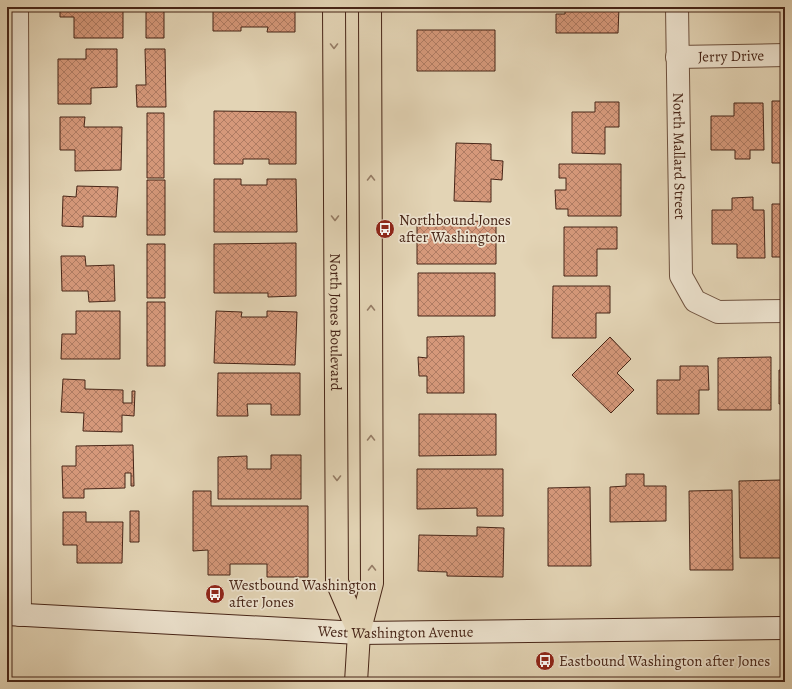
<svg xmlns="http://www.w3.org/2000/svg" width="792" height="689" font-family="Alegreya,serif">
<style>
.building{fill:url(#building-cross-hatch);stroke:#472517}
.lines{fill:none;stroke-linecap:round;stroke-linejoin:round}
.street-casing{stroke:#6e513e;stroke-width:24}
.secondary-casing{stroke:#472517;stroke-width:24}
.primary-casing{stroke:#472517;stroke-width:24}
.street{stroke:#ede3cf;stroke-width:22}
.secondary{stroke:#ede3cf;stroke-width:22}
.primary{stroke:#e3d4b5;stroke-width:22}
.oneway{stroke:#957c66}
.labels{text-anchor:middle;stroke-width:3.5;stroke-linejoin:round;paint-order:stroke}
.street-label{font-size:15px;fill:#472517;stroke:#ede3cf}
.poi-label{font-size:15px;fill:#472517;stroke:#ede3cf;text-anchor:start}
</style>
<defs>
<pattern id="building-cross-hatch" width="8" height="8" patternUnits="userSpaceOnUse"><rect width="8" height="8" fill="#d5987a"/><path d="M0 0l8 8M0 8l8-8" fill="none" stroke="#af7c63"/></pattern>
</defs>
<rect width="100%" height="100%" fill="#e3d4b5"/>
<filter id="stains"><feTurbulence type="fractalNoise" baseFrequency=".005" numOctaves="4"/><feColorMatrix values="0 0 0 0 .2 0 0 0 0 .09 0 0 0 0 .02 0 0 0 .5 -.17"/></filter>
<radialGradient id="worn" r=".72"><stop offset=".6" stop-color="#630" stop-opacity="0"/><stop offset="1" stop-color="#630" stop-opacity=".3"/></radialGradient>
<path class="building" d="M60 7H123V38H74V17H60Z
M146 7H164V38H146Z
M213 7H295V32H267L268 27H241V31H213Z
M425 7H462V9H425Z
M565 7H619L618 33H556V14H565Z
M417 30H495V71H417Z
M86 49H117V87L91 88V104H58V59H86Z
M145 49H165L166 107H137L136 85H146Z
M772 101H785V163H772Z
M595 102H619V127H605V154L572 153V112H595Z
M734 103H763L764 150H750V159H735V150H711V116H734Z
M214 111 296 112V164H269V159H243V164H214Z
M147 113H164V178H147Z
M60 117H85L84 127H122L121 170 75 171V150H60Z
M456 143 491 144V160L503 161 502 180 491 179V202L454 201Z
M559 164H621V216H568V209H556L555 190H566V178H559Z
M214 179H241V185H267V179H296L297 232H214Z
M147 180H165V235H147Z
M77 186 118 187 116 217 83 216V227L62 226 63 196 76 197Z
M753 197V210H764L765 258H737V244H712V210H732V198Z
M772 204H785V257H772Z
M496 221V264H417V222Z
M564 227H617V249H597V276H564Z
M296 243V296L268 297V293H214V244Z
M147 244H165V298H147Z
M61 256H85L86 266 114 265 115 301 89 302 88 291H62Z
M418 273H495V316H418Z
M553 286H610V313H596V338H552Z
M147 302H165V366H147Z
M76 311H120V359H61L62 334H76Z
M216 311 242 312 241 317H267V311L297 312 295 365 214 363Z
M464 336V393H427V376H419L418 357 427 358V337Z
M610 337 631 359 617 373 634 390 611 413 572 375Z
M771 357V410H718V358Z
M680 366H708L709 390H699V414H657V380H680Z
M779 370H785V404H779Z
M218 373H300V415H271V404H247L248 416H217Z
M63 379 85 380V389L123 390V403H132V391H135L134 416 122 415V432L83 431 84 413 61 412Z
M419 414H496V455L419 456Z
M133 445 134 486H131V473H125V488L84 489V498H63L62 466H76V446Z
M271 455H301V499H218V457L247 456V469H271Z
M417 469H503V516H477V508L417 509Z
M626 474H644V486H666V521L610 522V487L626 486Z
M781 480V558H740L739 481Z
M590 487 591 566H548V488Z
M732 490 733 570H690L689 491Z
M193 491H211V506H308V577H267V564H230V575H208V550L193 551Z
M130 511H139V542H130Z
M63 512H86V522H123L122 563H77V545H63Z
M477 527 504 528 503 577 447 576V572L418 571 419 535 477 536Z
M13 680 55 682H12Z"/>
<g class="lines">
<g class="street-casing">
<g id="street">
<path d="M17 7 20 615"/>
<path id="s1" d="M677 7 681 276 695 301 718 312 785 311"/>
<path id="s2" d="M677 57 785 55"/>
</g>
</g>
<g class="secondary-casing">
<g id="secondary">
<path id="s3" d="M7 614 359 633 785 628"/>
</g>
</g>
<g class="primary-casing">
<g id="primary">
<path id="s4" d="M334 7 337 582 359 633"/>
<path d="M356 682 359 633 372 583 370 7"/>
</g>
</g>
<use href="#street" class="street"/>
<use href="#secondary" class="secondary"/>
<use href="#primary" class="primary"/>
</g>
<defs><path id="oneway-chevron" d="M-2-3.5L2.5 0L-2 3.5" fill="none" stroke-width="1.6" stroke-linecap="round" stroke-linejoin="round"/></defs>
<g class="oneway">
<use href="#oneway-chevron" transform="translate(334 46) rotate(90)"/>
<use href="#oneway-chevron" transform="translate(371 178) rotate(-90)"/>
<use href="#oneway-chevron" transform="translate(335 218) rotate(90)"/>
<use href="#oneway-chevron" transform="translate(371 308) rotate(-90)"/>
<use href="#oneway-chevron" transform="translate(371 438) rotate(-90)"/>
<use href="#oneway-chevron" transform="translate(337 478) rotate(90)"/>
<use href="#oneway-chevron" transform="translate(372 568) rotate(-90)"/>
</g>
<defs>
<g id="bus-disc" transform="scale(1)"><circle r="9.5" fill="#8f2418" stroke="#ede3cf"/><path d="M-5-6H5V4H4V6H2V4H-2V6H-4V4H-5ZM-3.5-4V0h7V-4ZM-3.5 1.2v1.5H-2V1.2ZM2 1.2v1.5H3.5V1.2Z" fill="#fff"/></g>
</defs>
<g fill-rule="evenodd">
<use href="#bus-disc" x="385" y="229"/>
<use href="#bus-disc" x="215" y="594"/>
<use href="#bus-disc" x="545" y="661"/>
</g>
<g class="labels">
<g class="street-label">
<text dy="5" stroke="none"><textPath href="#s2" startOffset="54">Jerry Drive</textPath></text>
<text dy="5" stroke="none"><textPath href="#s1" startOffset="149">North Mallard Street</textPath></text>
<text dy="5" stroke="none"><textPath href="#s4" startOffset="315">North Jones Boulevard</textPath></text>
<text dy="5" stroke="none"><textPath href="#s3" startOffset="389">West Washington Avenue</textPath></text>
</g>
<g class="poi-label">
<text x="399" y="225">Northbound Jones<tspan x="399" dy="17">after Washington</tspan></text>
<text x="229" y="590">Westbound Washington<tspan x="229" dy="17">after Jones</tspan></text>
<text x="559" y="666">Eastbound Washington after Jones</text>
</g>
</g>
<rect width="792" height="689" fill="none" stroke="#e3d4b5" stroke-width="24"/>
<rect x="8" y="8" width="776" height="673" fill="none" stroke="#472517" stroke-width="2"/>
<rect x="12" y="12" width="768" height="665" fill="none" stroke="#472517"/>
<rect width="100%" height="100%" filter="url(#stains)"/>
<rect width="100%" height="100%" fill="url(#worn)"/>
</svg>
